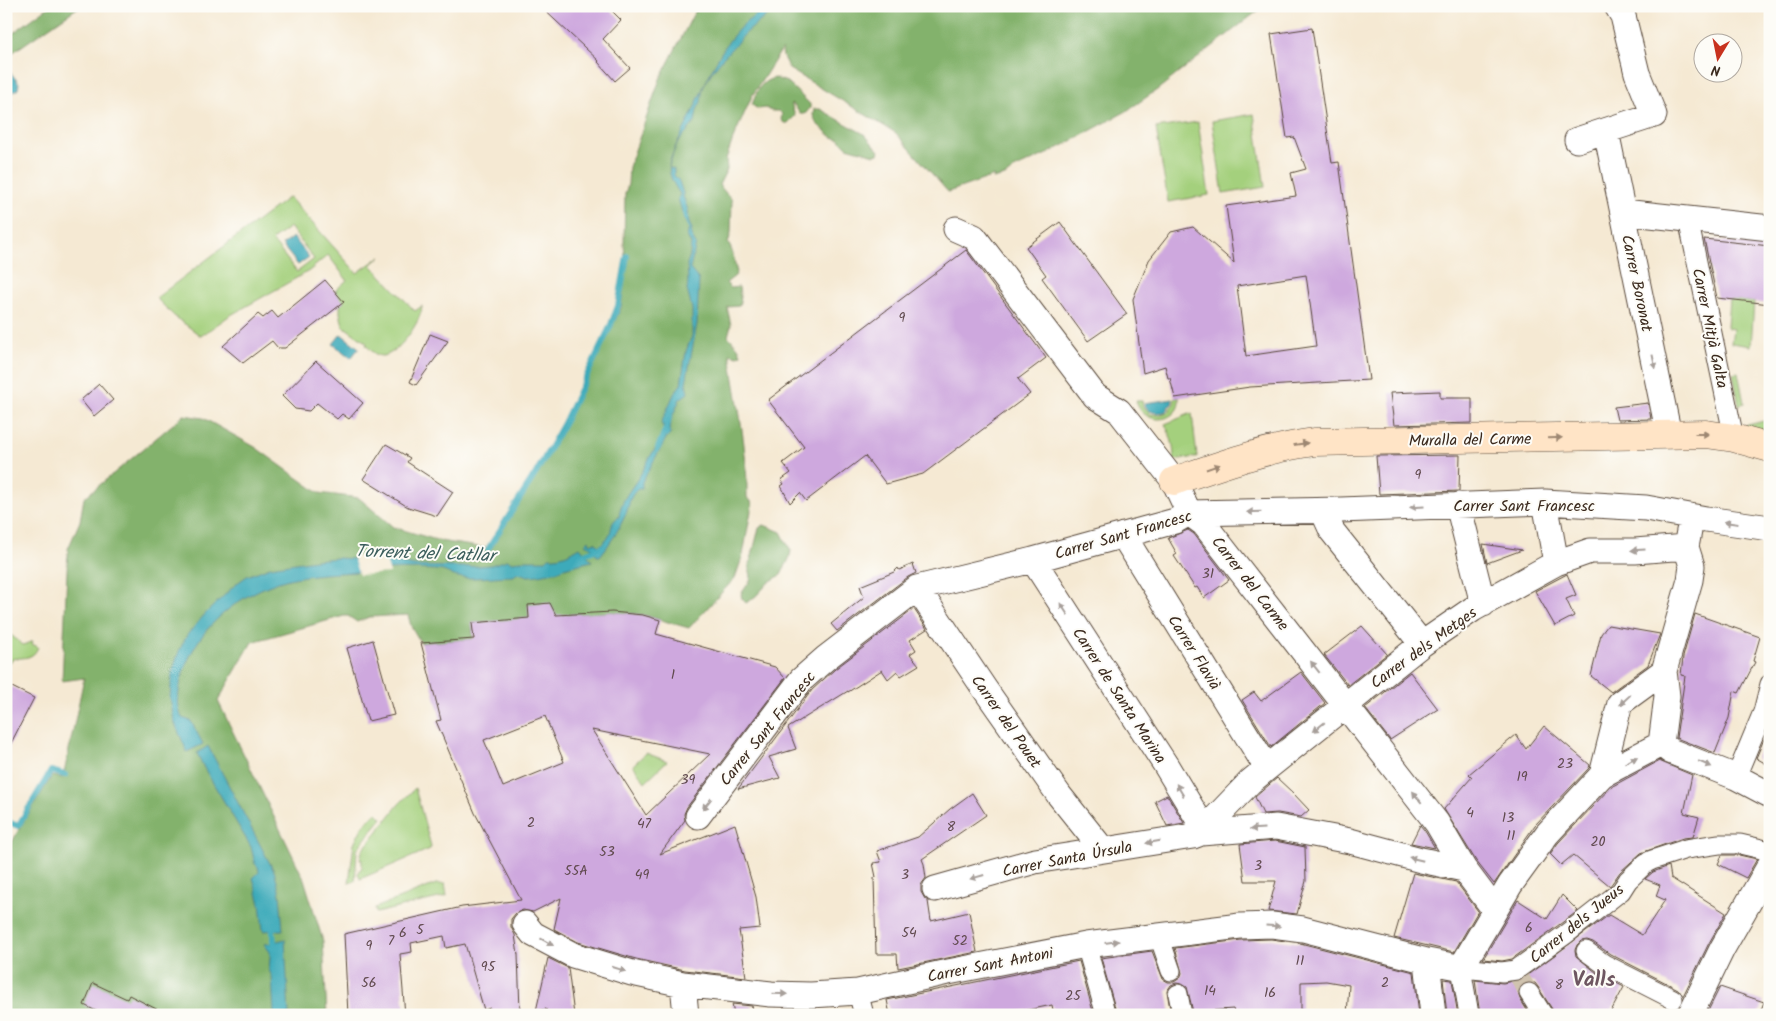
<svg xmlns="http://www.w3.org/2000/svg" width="1776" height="1021" font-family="Kalam,sans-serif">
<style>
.green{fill:#a4d07d;stroke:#707d4e;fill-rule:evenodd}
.forest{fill:#83b26c;stroke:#5f6e45}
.water{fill:#3caaba;stroke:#3c6a6c}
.pier{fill:#f5e9d3}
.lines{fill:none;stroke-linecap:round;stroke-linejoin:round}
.stream{stroke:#3caaba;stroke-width:6}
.building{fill:#cea8de;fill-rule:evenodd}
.pedestrian-tunnel{stroke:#d0c3af;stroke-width:19;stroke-dasharray:19 9;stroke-linecap:butt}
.pedestrian-casing{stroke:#574739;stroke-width:21}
.minor-casing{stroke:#574739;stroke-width:27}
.secondary-casing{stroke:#574739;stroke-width:29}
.pedestrian{stroke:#fff;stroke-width:19}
.minor{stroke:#fff;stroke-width:25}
.secondary{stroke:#ffe4c6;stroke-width:28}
.oneway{fill:#a79f9a}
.oneway2{fill:#9d8772}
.labels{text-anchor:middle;stroke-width:4;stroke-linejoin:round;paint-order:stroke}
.number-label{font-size:14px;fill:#604a4e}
.street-label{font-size:16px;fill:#3b2a1e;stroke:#fdfcf7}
.water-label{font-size:18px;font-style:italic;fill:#3b5d5c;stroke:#fdfcf7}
.district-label{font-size:21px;font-weight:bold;fill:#6e5661;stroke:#fdfcf7}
</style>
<rect width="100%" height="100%" fill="#fdfcf7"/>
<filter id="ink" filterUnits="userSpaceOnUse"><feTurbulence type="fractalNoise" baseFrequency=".02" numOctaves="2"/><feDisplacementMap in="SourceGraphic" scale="10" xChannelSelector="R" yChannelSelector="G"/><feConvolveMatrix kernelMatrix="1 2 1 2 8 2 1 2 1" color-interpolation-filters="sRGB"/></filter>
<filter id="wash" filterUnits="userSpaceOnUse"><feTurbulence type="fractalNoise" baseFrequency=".0096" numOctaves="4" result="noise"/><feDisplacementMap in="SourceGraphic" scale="20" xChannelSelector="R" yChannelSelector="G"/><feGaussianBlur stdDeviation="1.12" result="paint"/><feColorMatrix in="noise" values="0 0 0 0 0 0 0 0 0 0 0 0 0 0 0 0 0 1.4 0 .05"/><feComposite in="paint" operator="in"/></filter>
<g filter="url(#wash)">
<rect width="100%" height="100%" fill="#f5e9d3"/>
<path class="green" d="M1254 114 1265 187 1223 194 1212 121Z
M1198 122 1209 195 1168 202 1156 128Z
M289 197 357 273 381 256 371 265 415 311 422 306C422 321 397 356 382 356 375 356 370 349 366 345L367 343 343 326 340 313V305L344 302 335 291 347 280 328 255 309 271 229 316 201 336 174 316 156 298ZM290 227 314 259 297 272 272 240Z
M1729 299 1754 302 1751 346 1731 343 1733 329 1728 328 1727 326Z
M1738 372 1744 403 1739 405 1733 373Z
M1179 397C1179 401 1179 406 1177 409 1166 426 1141 420 1136 401H1142L1143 407 1149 411 1150 414 1159 415 1170 411V408L1174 404 1175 398Z
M1192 413 1197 457 1174 460C1174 445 1171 436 1165 424Z
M1768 420 1767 430 1744 427V426Z
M6 631 23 645 33 641 32 644 38 647C33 660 23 657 12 659L6 670Z
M646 753 667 761 645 782 633 765Z
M415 788 431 846 430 849 360 879 358 873 362 867V860H360L362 851 399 804Z
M376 812 382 818 357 849 355 881 349 883 354 843 363 826Z
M436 884H445L447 896 376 913 375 908Z"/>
<path class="forest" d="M50 6H80L6 57V38Z
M702 6H1264L1157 90 1125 112 1053 151 1014 169 1005 176 993 179 994 176 948 192 896 133 789 69 783 57 782 49 752 96 733 139 726 159 727 169 719 185 732 200 731 233 728 243C735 254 733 260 737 272L735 276 726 283 731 288 739 287 741 302 739 306 727 307 731 325 728 336 738 347 741 354 738 356 730 354C737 402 748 450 747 498L751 501 752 505 743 555 735 578 689 628 643 615 612 612 472 623 473 639 421 643 411 626 408 615 369 617 357 622 348 616H344L252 642 218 701 304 879 323 941 327 1015H6V854L18 831 52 776 63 778 84 678 62 681 68 549 80 521 84 498 184 415 203 418 255 447 319 493 359 498 393 527 440 541 491 549 538 473 564 426 621 308 626 268 624 244 625 194 628 184 629 167 660 79 695 11Z
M775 78 787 82 810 104V108L805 114H800L795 106 791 103 795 116 788 123H784L781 120 782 114 779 111H771L766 108 758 109 752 105C757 91 760 81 775 78Z
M814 109H820L864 134 879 151 878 154 875 155 847 147 839 139 832 137 816 123 813 115Z
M764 525 781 532 791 551 789 559 781 575 769 582 756 596 746 603 742 599 741 594 750 581 751 576 749 567 759 528Z"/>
<path class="water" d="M770 6H778L745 34 722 59 712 72 703 87 701 102 697 110 695 122 677 143 669 165 670 168 674 169V175L679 181 683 193V196L688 210 689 223 692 229 691 236 696 244 690 269 699 280 697 324 686 383 688 393 680 399 671 420 670 435 667 437 642 482V489H638C628 497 630 506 625 516 618 531 610 544 600 556H597L594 549 585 544 589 540 590 544 595 542 599 546C602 543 606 540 608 537 613 530 609 522 619 517 620 500 632 489 640 475 647 465 650 453 659 445V441L665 438C665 433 669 430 668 424H665L663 427 661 423 674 394 681 384 686 351 692 336V309L687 290 688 282 687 264 690 255 691 244 687 236 689 228C684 223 681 207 678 199L680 194C663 169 669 162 680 137 700 101 711 59 739 29 747 20 759 13 770 6Z
M6 71 10 72 19 83 18 89 6 97Z
M293 237 309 257 298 265 282 245Z
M341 334 359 348 351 358 333 344Z
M1173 399 1172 404 1168 407V410C1159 415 1148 414 1144 403Z
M580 547 592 561 564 568C559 572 536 576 528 576 525 575 520 573 516 573L514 576C501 576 487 578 473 578 467 578 460 578 454 576 448 573 443 570 436 570 411 568 386 570 361 572 337 573 312 574 289 579 250 589 211 616 192 652 183 669 173 699 182 718L191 721 203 744 187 752 174 721 170 697 172 673 179 651 187 635 206 613 236 584 247 576 270 567 315 560 338 558 387 561 415 566 463 567 491 565 507 560 513 562 524 560H546L549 557C561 558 570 553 580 547Z
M208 746 275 873 280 894 283 930 263 931 260 904 253 878 259 872 258 867 255 864 251 847 204 768 197 753Z
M285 939 289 1015H274L272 977 269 970 270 957V952L264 944 275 943 277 941Z"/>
<path class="pier" d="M352 555 385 558 390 573 359 575Z"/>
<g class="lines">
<path class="stream" d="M658 448 668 423 669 417
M488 549 536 473 563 425 610 327 618 306 627 256
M579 556 600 548
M6 821 18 826 51 771 65 775
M272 924 275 951"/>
</g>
<g id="blocks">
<path class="building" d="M540 6H607L621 20 603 39 630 68 615 81 598 62 599 61Z
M1312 28 1332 163 1339 162 1369 380 1250 387 1175 398 1170 378H1168L1165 366 1143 373 1133 299 1149 260 1171 232 1193 227 1234 263 1226 206 1296 196 1291 173 1306 169 1294 137 1287 138 1271 34ZM1306 275 1316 346 1246 356 1237 286Z
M1060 222 1127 314 1088 341 1042 278 1046 275 1026 247Z
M1704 239 1770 246V304L1717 298Z
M966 250 1046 358 1018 379 1030 394 923 474 886 484 865 456 806 501 800 493 790 503 781 486 784 484 781 480 791 473 783 463 804 447 768 400Z
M325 280 344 302 285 348H278L272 341 243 363 223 346 258 314 263 318 272 311 278 318Z
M430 334 448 341 416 385 410 382Z
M316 361 363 403 349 419 342 414 337 419 317 403 309 411 295 409 282 396Z
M99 384 113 400 94 416 81 400Z
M1440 391V398H1472V423L1394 425 1390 393Z
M1648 403 1651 419 1617 420 1614 407Z
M386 444 410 458 407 462 453 492 437 516 408 507 363 479Z
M1460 455 1459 491 1379 494 1376 456Z
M1188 530 1194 534 1229 580 1204 598 1197 587 1195 588 1174 556 1177 554 1168 538Z
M1483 544 1522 550 1487 563Z
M913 564 916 573 908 577 837 631 831 624 864 597 860 586 894 572 898 568 899 570Z
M1567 574 1576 595 1566 599 1574 616 1555 626 1535 591Z
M550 603 556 615 612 612 643 615 660 620 656 634 775 667 785 678 687 807 684 814 685 820 660 854 735 824 756 897 760 928 739 930 746 977 685 970 636 959 578 942 554 929 561 898 533 912 523 910 516 913 511 919V927L515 935 518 955 520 1011 490 1012V1008L484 1010 465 944 446 948 444 936 411 943 412 952 400 954 405 1015H348L344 934 462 907 521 900 475 813 436 721 441 720 421 643 474 639 472 623 529 618 528 605ZM545 716 564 762 503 787 484 740ZM592 730 710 754 646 815Z
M914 609 927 629 910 640 916 650 910 654 919 665 901 676 897 671 888 679 882 670 848 692V691L788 728 796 749 769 757 780 778 738 789 812 690 835 669Z
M1695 614 1760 637 1753 661 1755 662 1739 693 1734 691 1729 718 1715 753 1676 738 1685 676 1681 675 1683 657Z
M1608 625 1660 634 1648 665 1611 692 1591 676 1601 634Z
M1362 626 1387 654 1348 685 1324 655Z
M373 640 394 715 368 721 347 648Z
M1301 672 1325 703 1271 747 1242 700 1254 692 1261 701Z
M1410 672 1438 709 1390 740 1365 708Z
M6 684 34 698 6 753Z
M1770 725V766L1756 758Z
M1544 726 1590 765 1589 768 1535 825 1494 884 1476 861 1444 809 1472 777 1469 774 1516 735 1526 749Z
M1659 761 1692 775 1684 813 1699 817 1693 837 1683 838 1641 853 1620 872 1610 886 1573 855 1561 865 1550 854 1558 843 1611 787Z
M1277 778 1293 793 1309 810 1301 817 1278 813 1263 814 1255 797Z
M972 793 986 815 922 859 924 864 926 878 921 885V892L925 899 928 901 931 921 969 912 977 952 898 968 897 954H876L874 878 876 877 873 863 881 862 877 851 918 837 950 809Z
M1167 795 1184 823 1167 826 1155 801Z
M1420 825 1425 831 1435 848 1411 843Z
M1275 841 1305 847 1306 881 1297 914 1268 911 1276 881H1245L1240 844Z
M1722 855H1739L1757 859 1746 878 1718 864Z
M1669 866 1671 878 1726 913 1709 943 1683 996 1678 989 1610 954 1593 942 1587 940 1581 941 1577 945 1575 950 1576 956 1597 973 1624 987 1609 1015H1554L1552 1009 1538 987 1535 983 1529 982 1523 984 1519 987 1518 993 1520 999 1530 1015H1480L1475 980 1503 983 1522 979 1609 915 1642 935 1665 900 1656 896 1660 885 1645 879 1653 872Z
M1413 873 1456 882 1478 911 1454 952 1394 938Z
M1562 895 1578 911 1512 959 1502 961 1483 959 1518 900 1547 919Z
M1271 939 1300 943 1414 972 1419 1015H1347L1349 985 1326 981 1301 982V1015H1235L1233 1009 1193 1012 1187 987 1182 984 1176 983 1171 985 1167 991 1171 1015H1117L1101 958 1152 951 1163 979 1168 982H1174L1180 978 1182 973 1175 948 1241 940Z
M548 958 568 968 574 1015H547L546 1009 536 1011Z
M1079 961 1094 1015H1054L1052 1005 1004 1015H890L887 1000Z
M1443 979 1452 980 1458 1015H1447Z
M93 983 127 999 129 995 168 1015H104L84 1005Z
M1720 987 1764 1002 1759 1015H1706Z
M732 1004 752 1006 754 1015H734Z"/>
</g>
</g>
<g filter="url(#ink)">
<use href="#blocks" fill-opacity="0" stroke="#574739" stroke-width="1"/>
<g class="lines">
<path class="pedestrian-tunnel" d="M1518 975 1529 993"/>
<g class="pedestrian-casing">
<path id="pedestrian" d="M1688 219 1734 438
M1736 777 1763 712 1770 684
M1159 936 1171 971
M1086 945 1106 1015
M1586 951 1604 964 1673 999
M858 992 864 1015
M1529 993 1543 1015
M1178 994 1182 1014
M1469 1014 1462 974 1463 968 1502 972 1516 970 1566 934 1621 891 1628 880 1646 863 1652 860 1686 849 1719 844H1740L1770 851"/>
</g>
<g class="minor-casing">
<path id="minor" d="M1606 131 1669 435
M1577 140 1654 115 1637 73 1623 16 1617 6
M1623 212 1770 228
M956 229 974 237 1095 396 1119 411 1174 481 1189 513 1204 524 1437 823 1464 869 1494 909
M1545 502 1556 563
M1458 505 1483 604
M1323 511 1332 531 1422 644
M1123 535 1267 768
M1033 560 1165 764 1200 822 1201 833
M917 588 984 688 1059 795 1103 850
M1661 744 1667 696 1664 671 1690 580 1692 566 1686 547 1689 531
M1661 744 1670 751 1736 777 1770 795
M1602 775 1620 703 1664 671
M698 816 801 680 826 658 917 588 1033 560 1175 521 1189 513 1341 510 1545 502 1646 508 1706 519 1770 528
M1201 833 1250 782 1267 768 1422 644 1473 609 1556 563 1590 551H1635L1686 547
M935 889 1035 861 1193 836 1201 833 1276 827 1350 841 1421 860 1464 869
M525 924 533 934 573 955 632 973 683 984 771 994 811 995 858 992 943 973 1086 945 1240 926 1272 925 1303 929 1427 961 1463 968 1465 961 1510 885 1547 834 1602 775 1661 744
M1427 961 1433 1015
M683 984 686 1015
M1690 1015 1722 949 1770 865"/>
</g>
<g class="secondary-casing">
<path id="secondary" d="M1174 481C1221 465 1264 449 1314 442L1706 434 1734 438 1770 448"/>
</g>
<use href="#pedestrian" class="pedestrian"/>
<use href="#minor" class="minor"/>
<use href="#secondary" class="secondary"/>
</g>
<defs><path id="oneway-solid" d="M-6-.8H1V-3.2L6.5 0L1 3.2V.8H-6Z" transform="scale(1.25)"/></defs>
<g class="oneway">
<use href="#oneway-solid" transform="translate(1654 362) rotate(78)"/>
<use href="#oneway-solid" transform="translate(1417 507) rotate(177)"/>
<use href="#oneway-solid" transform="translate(1254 512) rotate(179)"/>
<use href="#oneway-solid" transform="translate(1731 523) rotate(-172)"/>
<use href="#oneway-solid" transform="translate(1638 550) rotate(177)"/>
<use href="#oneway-solid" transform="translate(1064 609) rotate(-123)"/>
<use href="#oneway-solid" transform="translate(1315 667) rotate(-128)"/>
<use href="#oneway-solid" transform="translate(1625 700) rotate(137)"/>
<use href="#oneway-solid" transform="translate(1319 727) rotate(141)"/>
<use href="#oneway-solid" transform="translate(1631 760) rotate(-28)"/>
<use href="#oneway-solid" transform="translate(1705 764) rotate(23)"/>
<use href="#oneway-solid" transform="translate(1180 790) rotate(-121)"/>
<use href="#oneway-solid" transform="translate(1417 797) rotate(-128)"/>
<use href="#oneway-solid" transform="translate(707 804) rotate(128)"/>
<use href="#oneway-solid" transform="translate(1257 829) rotate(176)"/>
<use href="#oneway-solid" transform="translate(1153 842) rotate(170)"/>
<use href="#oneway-solid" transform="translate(1416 859) rotate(-166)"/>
<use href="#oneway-solid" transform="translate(977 877) rotate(164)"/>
<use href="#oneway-solid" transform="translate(1273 926) rotate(3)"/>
<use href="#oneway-solid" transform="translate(547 942) rotate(29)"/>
<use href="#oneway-solid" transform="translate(1112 942) rotate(-7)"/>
<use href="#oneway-solid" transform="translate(619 969) rotate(17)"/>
<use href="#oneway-solid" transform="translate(780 994) rotate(1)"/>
</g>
<g class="oneway2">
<use href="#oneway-solid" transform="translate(1702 434)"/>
<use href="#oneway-solid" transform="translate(1555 438) rotate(-1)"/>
<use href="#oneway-solid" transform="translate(1301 444) rotate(-8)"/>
<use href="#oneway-solid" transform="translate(1213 467) rotate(-19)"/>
</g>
</g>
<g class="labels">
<g class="number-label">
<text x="902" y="322">9</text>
<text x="1418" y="479">9</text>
<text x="1208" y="578">31</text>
<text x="673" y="679">1</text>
<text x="1565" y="768">23</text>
<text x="1522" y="781">19</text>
<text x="688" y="784">39</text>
<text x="1470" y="817">4</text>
<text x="1508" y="822">13</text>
<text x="531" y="827">2</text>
<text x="644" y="828">47</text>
<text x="951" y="831">8</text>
<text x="1511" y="840">11</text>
<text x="1598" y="846">20</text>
<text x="607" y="856">53</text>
<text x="1258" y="870">3</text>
<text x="576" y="875">55A</text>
<text x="642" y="879">49</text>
<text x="905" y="879">3</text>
<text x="1529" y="932">6</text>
<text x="420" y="934">5</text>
<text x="403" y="937">6</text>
<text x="909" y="937">54</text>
<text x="391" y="945">7</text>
<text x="960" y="945">52</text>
<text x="369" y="950">9</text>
<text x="1300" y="965">11</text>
<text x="488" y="971">95</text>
<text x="369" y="987">56</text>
<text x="1385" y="987">2</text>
<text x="1559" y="989">8</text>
<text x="1210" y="995">14</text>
<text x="1270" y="997">16</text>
<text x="1073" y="1000">25</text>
</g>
<g class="street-label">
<text transform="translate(1638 283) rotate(78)" y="6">Carrer Boronat</text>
<text transform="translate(1711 328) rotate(78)" y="6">Carrer Mitjà Galta</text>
<text transform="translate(1470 439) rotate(-1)" y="6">Muralla del Carme</text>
<text x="1524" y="511">Carrer Sant Francesc</text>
<text transform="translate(1123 534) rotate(-16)" y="6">Carrer Sant Francesc</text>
<text transform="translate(1251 583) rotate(52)" y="6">Carrer del Carme</text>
<text transform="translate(1423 647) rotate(-36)" y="6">Carrer dels Metges</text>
<text transform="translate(1195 652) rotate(58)" y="6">Carrer Flavià</text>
<text transform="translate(1120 695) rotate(57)" y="6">Carrer de Santa Marina</text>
<text transform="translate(1007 721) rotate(55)" y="6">Carrer del Pouet</text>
<text transform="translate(767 728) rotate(-51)" y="6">Carrer Sant Francesc</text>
<text transform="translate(1067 858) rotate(-11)" y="6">Carrer Santa Úrsula</text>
<text transform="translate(1576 923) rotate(-39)" y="6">Carrer dels Jueus</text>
<text transform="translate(990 964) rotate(-11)" y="6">Carrer Sant Antoni</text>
</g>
<g class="water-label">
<text transform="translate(425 553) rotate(2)" y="6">Torrent del Catllar</text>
</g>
<g class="district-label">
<text x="1594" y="986">Valls</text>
</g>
</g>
<rect width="1776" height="1021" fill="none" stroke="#fdfcf7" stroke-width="25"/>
<g transform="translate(1718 58) rotate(190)"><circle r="24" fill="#fdfcf7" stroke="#afa8a0"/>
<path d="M0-4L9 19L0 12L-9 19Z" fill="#c8321e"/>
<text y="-8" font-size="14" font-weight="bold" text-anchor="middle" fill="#3b2a1e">N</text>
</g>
</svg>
